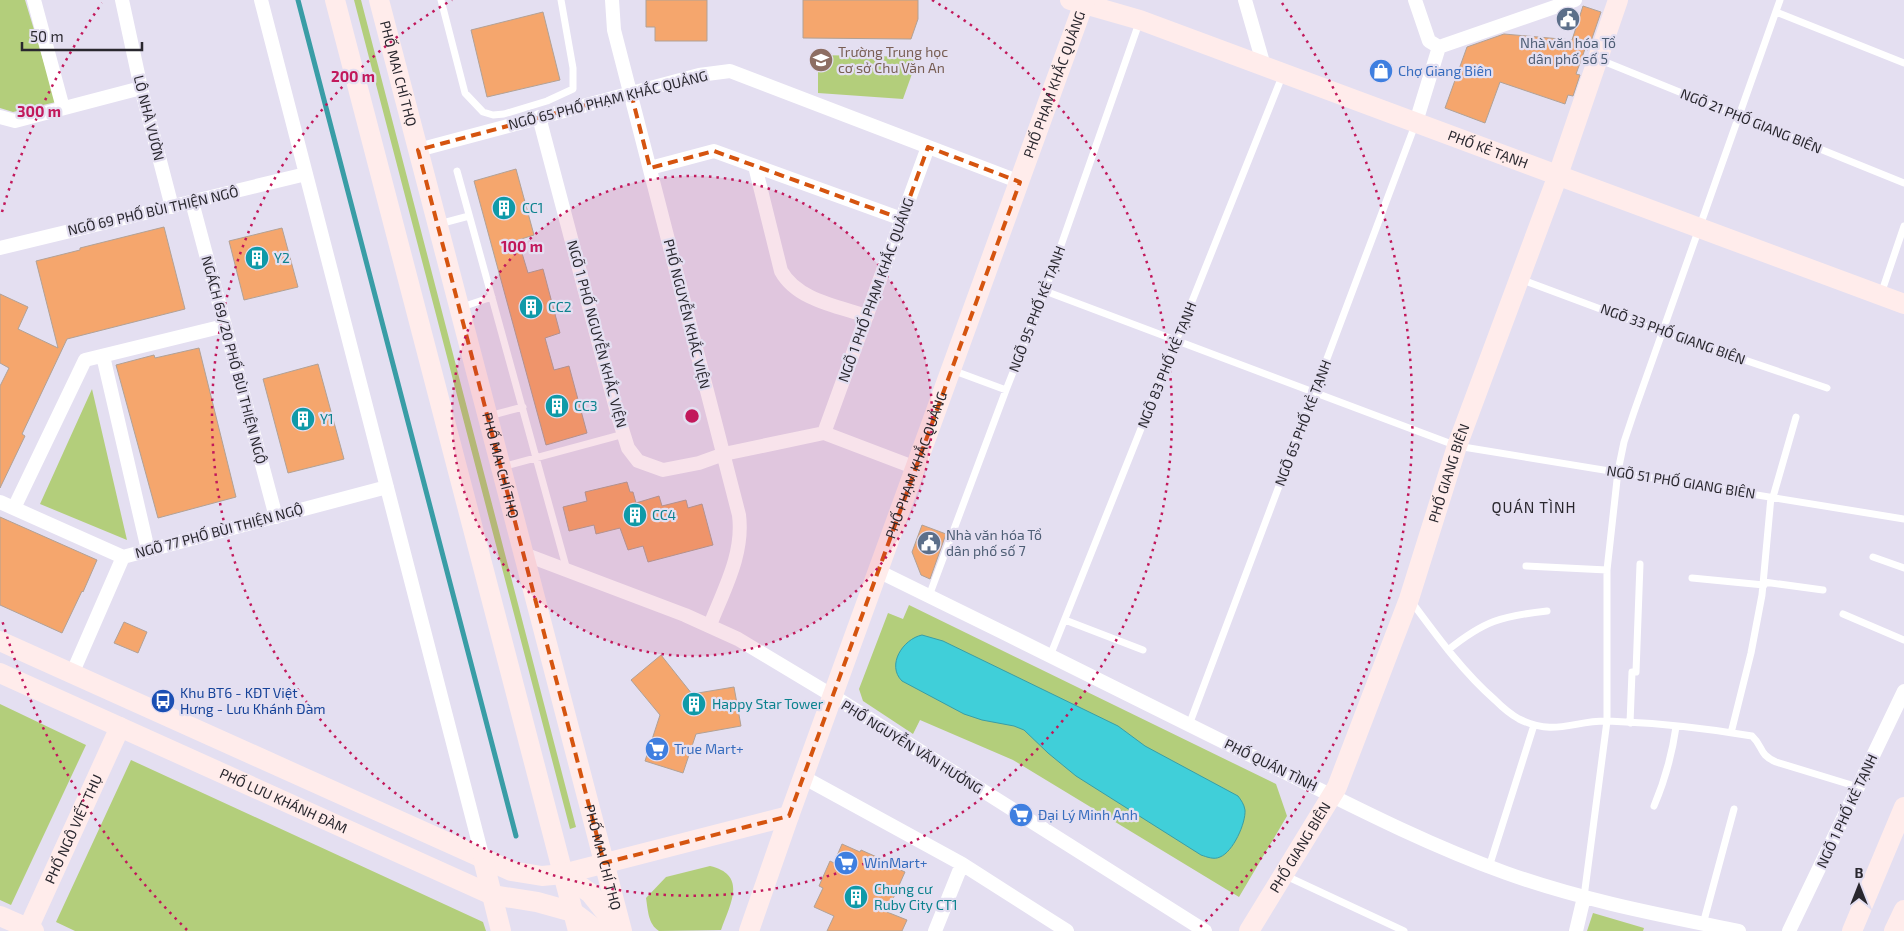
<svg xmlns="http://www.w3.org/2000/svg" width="1904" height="931" font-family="'Exo 2',sans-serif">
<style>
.green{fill:#b3ce7b}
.water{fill:#40cfd9;stroke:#399da6}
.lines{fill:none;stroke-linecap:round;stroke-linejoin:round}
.stream{stroke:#399da6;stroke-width:5}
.building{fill:#f5a66d;stroke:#b1a196}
.lane{stroke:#fff;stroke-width:7}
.street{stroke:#fff;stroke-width:14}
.secondary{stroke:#ffeceb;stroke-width:20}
.marked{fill:none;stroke:#d5540f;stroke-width:4;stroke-dasharray:10 6;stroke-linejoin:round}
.ring{fill:none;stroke:#c2185b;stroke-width:2.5;stroke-dasharray:2.5 5}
.labels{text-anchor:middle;stroke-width:4.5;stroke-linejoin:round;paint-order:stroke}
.service-label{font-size:14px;fill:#4e5e75;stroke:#e4dff1}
.education-label{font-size:14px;fill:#785e54;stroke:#e4dff1;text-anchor:start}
.shop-label{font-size:14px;fill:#366cbe;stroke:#e4dff1;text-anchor:start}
.street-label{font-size:14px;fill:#29272e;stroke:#e4dff1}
.culture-label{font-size:14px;fill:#0d838f;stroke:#e4dff1;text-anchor:start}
.transit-label{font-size:14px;fill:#164399;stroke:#e4dff1;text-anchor:start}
.neighbourhood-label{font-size:15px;letter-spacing:1px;fill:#29272e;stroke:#e4dff1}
.centre{fill:#c2185b;stroke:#e4dff1;stroke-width:2.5}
.ring-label{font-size:15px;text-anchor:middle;font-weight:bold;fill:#c2185b;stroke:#e4dff1;stroke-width:4.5;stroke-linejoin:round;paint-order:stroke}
</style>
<rect width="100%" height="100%" fill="#e4dff1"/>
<path class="green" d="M0 0H25L56 102 13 112 0 108Z
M354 0H361L576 827 570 829Z
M818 55 918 57 903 99 818 93Z
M92 389 127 540 40 504Z
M909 605 1276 784 1287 816 1239 897 1013 760 920 720 913 734 863 701 859 689 888 613 903 619Z
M0 704 86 745 11 905 0 900Z
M131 760 483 922 486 931H75L56 922Z
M710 866C748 875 730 904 721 930L659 931C648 924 648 910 646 898L666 877Z
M1593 913 1644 928 1643 931H1587Z"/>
<path class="water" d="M922 635 943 641 1118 726 1145 746 1238 796C1241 800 1244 804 1245 810 1246 823 1233 852 1220 857 1214 860 1207 857 1201 855L1076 776 1048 753 1024 730 1014 726 982 720 964 714 902 681C886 665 903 639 922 635Z"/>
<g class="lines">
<path class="stream" d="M298 0 516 836"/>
</g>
<path class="building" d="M646 0H707V41H655V27H646Z
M803 0H918V19L911 39 803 38Z
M1583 6 1601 12 1588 50 1585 49 1576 74 1580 75 1573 96 1568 95 1565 104 1500 82 1485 123 1445 108 1467 47 1504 34 1572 40Z
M543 12 560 80 487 97 471 30Z
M516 169 534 235 518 240 528 273 543 269 560 333 545 338 554 370 569 366 587 433 546 445 474 181Z
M164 227 185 309 67 339 22 434 25 436 0 488V386L9 368 0 363V294L28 307 18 329 58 348 36 261 80 250V248Z
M282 228 298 287 244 300 229 241Z
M199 348 236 497 158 518 116 365 154 355 155 358Z
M318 364 344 459 288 473 263 379Z
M627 482 630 492H633L636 503 659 496 662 506 686 500 688 508 702 504 713 545 648 562 643 546 628 550 620 528 596 534 594 525 569 531 563 507 587 501 585 492Z
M0 517 97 560 83 592 82 591 62 633 0 605Z
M922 525 946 534 930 579 921 575 912 552Z
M124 622 147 632 138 653 114 643Z
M661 655 692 694 734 687 741 726 696 734 683 773 645 761 660 715 631 680Z
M842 844 860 852 861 850 888 862 887 864 905 872 887 912 907 920 902 931H827L834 916 814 907 823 888 819 886 830 861 834 863Z"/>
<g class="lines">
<path class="lane" d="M441 0 465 93 483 112 493 115 504 114 547 101 573 89V68L561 0
M1776 12 1904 63
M1598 59 1904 183
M457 171 567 570
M439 224 469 216
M1520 279 1662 332 1827 388
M1045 291 1457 446 1904 519
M1881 294 1904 226
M462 307 492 297
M952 370 1006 390
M489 416 523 407
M502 467 624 434
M1773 497 1796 417
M1873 557 1904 568
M1526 566 1607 570
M1692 578 1764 585
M1764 582 1823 590
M929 596 1006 390 1045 291 1139 23
M1411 601C1437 636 1462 671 1495 700 1502 707 1510 714 1519 719 1555 737 1574 720 1608 721 1656 723 1705 728 1752 736 1764 747 1758 754 1776 762L1858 787
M1843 614 1904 640
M1065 620 1143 650
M1448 650C1484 621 1501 616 1547 611
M1050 656 1283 74
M1630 723 1632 672H1636L1640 564
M1189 725 1415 125
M1731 733 1751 653 1762 595 1771 497
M1654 806C1665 780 1672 755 1676 727
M1489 867 1534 725
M1284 875 1404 931
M1584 897 1607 721V570L1618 471 1624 442 1634 412 1780 0
M1703 924 1734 809"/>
<path class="street" d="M34 0 63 108
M122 0 141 88 172 207
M261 0 483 859
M612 0 614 30 739 515C744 554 724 589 710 625
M1245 0 1264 66
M1415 0 1429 41 1439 47
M1439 47 1575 0
M0 117 15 121 141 88
M539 117 618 416 628 448 638 461 663 470 699 463 724 454 824 433
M1416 122 1439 47
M418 150 699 75 730 71 1020 182
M755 166 781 271C797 300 837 306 867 316
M650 168 714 151 902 219
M192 202 276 517
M0 248 306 174
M103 356 148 550
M916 468 824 433 928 147
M0 502 123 557 387 487
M14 508 85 360 224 326
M524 554 685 615 738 639 833 696 1205 931
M878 571C1005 633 1131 696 1258 759 1339 799 1420 842 1506 873 1581 900 1660 915 1739 931
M72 674 123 557
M803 777 962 864 1067 931
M935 931 962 864
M1576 931 1584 897
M1789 931 1904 691"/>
<g class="secondary">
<path d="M335 0 578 931"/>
<path id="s1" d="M379 0 622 931"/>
<path id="s2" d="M1070 0 1140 20 1904 304"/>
<path d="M0 641 511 871 542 876 563 874 789 816"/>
<path id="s3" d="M0 673 492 895 537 902 573 912 598 931"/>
<path d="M483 859 501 931"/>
<path d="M563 874 590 893 618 928"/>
<path d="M0 916 34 931"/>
<path id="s4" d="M27 931 120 727"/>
<path id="s5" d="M749 931 789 816 1085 0"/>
<path id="s6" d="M1249 931 1337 787 1409 599 1457 446 1558 175 1618 0"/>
<path d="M1852 931 1904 807"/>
<path d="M1894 931 1904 910"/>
</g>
</g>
<path class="marked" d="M631 93 650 168 714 151 902 219 928 147 1020 182 789 816 604 863 418 150Z"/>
<circle cx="692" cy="416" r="240" fill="#c2185b" fill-opacity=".12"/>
<g class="ring">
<circle cx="692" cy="416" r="240"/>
<path d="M932 0A480 480 0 1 1 452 0"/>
<path d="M187 930A720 720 0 0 1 2 620M2 212A720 720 0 0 1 102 3M1282 3A720 720 0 0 1 1197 930"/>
</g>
<defs>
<g id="civic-disc" transform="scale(1.25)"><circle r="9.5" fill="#5c6f8a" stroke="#e4dff1"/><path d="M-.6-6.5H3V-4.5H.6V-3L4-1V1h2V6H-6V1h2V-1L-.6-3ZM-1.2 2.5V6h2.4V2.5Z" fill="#fff"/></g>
<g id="school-disc" transform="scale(1.25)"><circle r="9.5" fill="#8d6e63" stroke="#e4dff1"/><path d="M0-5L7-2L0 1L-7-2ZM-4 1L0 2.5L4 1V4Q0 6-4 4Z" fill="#fff"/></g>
<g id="shop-disc" transform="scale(1.25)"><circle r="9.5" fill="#3f7fe0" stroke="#e4dff1"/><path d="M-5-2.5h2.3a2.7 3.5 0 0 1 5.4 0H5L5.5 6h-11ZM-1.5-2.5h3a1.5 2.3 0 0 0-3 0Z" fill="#fff"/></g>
<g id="building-disc" transform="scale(1.25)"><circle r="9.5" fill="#0f9aa8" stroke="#e4dff1"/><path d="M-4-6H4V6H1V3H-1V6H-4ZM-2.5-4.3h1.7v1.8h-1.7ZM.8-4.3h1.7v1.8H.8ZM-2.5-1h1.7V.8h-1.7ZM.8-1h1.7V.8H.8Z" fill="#fff"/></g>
<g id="bus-disc" transform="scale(1.25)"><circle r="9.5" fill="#1a4fb4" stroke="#e4dff1"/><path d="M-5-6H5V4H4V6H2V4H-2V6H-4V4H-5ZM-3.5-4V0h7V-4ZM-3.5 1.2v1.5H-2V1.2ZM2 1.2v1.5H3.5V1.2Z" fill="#fff"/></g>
<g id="supermarket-disc" transform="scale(1.25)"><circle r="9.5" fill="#3f7fe0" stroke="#e4dff1"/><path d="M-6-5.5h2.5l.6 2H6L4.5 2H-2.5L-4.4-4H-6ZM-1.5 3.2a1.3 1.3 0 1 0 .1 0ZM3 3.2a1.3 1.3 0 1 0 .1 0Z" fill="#fff"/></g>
</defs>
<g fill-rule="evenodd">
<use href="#civic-disc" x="1568" y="19"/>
<use href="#school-disc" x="821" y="60"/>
<use href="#shop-disc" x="1381" y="71"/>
<use href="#building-disc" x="504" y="208"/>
<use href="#building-disc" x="257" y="258"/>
<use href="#building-disc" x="531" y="307"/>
<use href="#building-disc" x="557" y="406"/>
<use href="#building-disc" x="303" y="419"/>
<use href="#building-disc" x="635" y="515"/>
<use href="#civic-disc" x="929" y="543"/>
<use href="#bus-disc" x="163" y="701"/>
<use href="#building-disc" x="694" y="704"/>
<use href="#supermarket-disc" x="657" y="749"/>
<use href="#supermarket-disc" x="1021" y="815"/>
<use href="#supermarket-disc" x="846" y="863"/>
<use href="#building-disc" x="856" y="897"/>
</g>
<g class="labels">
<g class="service-label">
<text x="1568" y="48">Nhà văn hóa Tổ<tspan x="1568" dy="16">dân phố số 5</tspan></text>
<text x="946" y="540" text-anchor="start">Nhà văn hóa Tổ<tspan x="946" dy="16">dân phố số 7</tspan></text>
</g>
<g class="education-label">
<text x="838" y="57">Trường Trung học<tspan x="838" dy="16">cơ sở Chu Văn An</tspan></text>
</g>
<g class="shop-label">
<text x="1398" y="76">Chợ Giang Biên</text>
<text x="674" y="754">True Mart+</text>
<text x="1038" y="820">Đại Lý Minh Anh</text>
<text x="864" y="868">WinMart+</text>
</g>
<g class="street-label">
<text dy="5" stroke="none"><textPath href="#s1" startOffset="76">PHỐ MAI CHÍ THỌ</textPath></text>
<text dy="5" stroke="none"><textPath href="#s5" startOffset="900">PHỐ PHẠM KHẮC QUẢNG</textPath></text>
<text transform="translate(608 100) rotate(-14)" y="5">NGÕ 65 PHỐ PHẠM KHẮC QUẢNG</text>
<text transform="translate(149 118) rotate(76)" y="5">LÔ NHÀ VƯỜN</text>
<text transform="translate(1751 121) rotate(22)" y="5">NGÕ 21 PHỐ GIANG BIÊN</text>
<text dy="5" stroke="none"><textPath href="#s2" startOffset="444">PHỐ KẺ TẠNH</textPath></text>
<text transform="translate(153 211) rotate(-13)" y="5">NGÕ 69 PHỐ BÙI THIỆN NGÔ</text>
<text transform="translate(876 290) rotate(-70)" y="5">NGÕ 1 PHỐ PHẠM KHẮC QUẢNG</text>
<text transform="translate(1037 309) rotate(-69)" y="5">NGÕ 95 PHỐ KẺ TẠNH</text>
<text transform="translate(687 314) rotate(76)" y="5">PHỐ NGUYỄN KHẮC VIỆN</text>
<text transform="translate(597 334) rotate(75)" y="5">NGÕ 1 PHỐ NGUYỄN KHẮC VIỆN</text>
<text transform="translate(1673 334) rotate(20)" y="5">NGÕ 33 PHỐ GIANG BIÊN</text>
<text transform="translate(234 360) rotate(75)" y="5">NGÁCH 69/20 PHỐ BÙI THIỆN NGỘ</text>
<text transform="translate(1167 365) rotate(-68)" y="5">NGÕ 83 PHỐ KẺ TẠNH</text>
<text transform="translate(1303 423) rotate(-69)" y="5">NGÕ 65 PHỐ KẺ TẠNH</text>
<text dy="5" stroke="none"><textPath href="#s5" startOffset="495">PHỐ PHẠM KHẮC QUẢNG</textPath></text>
<text dy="5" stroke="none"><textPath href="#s1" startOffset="481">PHỐ MAI CHÍ THỌ</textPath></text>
<text dy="5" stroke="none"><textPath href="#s6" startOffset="502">PHỐ GIANG BIÊN</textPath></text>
<text transform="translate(1681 482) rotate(9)" y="5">NGÕ 51 PHỐ GIANG BIÊN</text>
<text transform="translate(219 531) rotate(-15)" y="5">NGÕ 77 PHỐ BÙI THIỆN NGỘ</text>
<text transform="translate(912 747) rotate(32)" y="5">PHỐ NGUYỄN VĂN HƯỞNG</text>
<text transform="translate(1271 765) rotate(26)" y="5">PHỐ QUÁN TÌNH</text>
<text dy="5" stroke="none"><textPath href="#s3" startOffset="311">PHỐ LƯU KHÁNH ĐÀM</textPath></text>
<text transform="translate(1847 811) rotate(-65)" y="5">NGÕ 1 PHỐ KẺ TẠNH</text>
<text dy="5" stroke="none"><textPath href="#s4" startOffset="112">PHỐ NGÔ VIẾT THỤ</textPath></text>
<text dy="5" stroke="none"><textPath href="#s6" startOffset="98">PHỐ GIANG BIÊN</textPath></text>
<text dy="5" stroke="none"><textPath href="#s1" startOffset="886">PHỐ MAI CHÍ THỌ</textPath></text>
</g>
<g class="culture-label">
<text x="522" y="213">CC1</text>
<text x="274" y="263">Y2</text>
<text x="548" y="312">CC2</text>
<text x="574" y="411">CC3</text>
<text x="320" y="424">Y1</text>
<text x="652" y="520">CC4</text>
<text x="712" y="709">Happy Star Tower</text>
<text x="874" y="894">Chung cư<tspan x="874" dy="16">Ruby City CT1</tspan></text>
</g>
<g class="transit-label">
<text x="180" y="698">Khu BT6 - KĐT Việt<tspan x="180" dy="16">Hưng - Lưu Khánh Đàm</tspan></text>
</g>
<g class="neighbourhood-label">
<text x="1534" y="513">QUÁN TÌNH</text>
</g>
</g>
<circle cx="692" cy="416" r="8" class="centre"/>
<g class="ring-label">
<text x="353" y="82">200 m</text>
<text x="39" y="117">300 m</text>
<text x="522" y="252">100 m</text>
</g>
<g transform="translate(1859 886)" stroke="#e4dff1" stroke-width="4" paint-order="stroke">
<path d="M0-4L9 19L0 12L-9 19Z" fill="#29272e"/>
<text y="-8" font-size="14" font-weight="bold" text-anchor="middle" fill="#29272e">B</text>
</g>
<path d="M22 42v8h120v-8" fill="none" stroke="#29272e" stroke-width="2.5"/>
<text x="30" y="42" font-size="15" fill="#29272e" stroke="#e4dff1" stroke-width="4" paint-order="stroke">50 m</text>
</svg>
